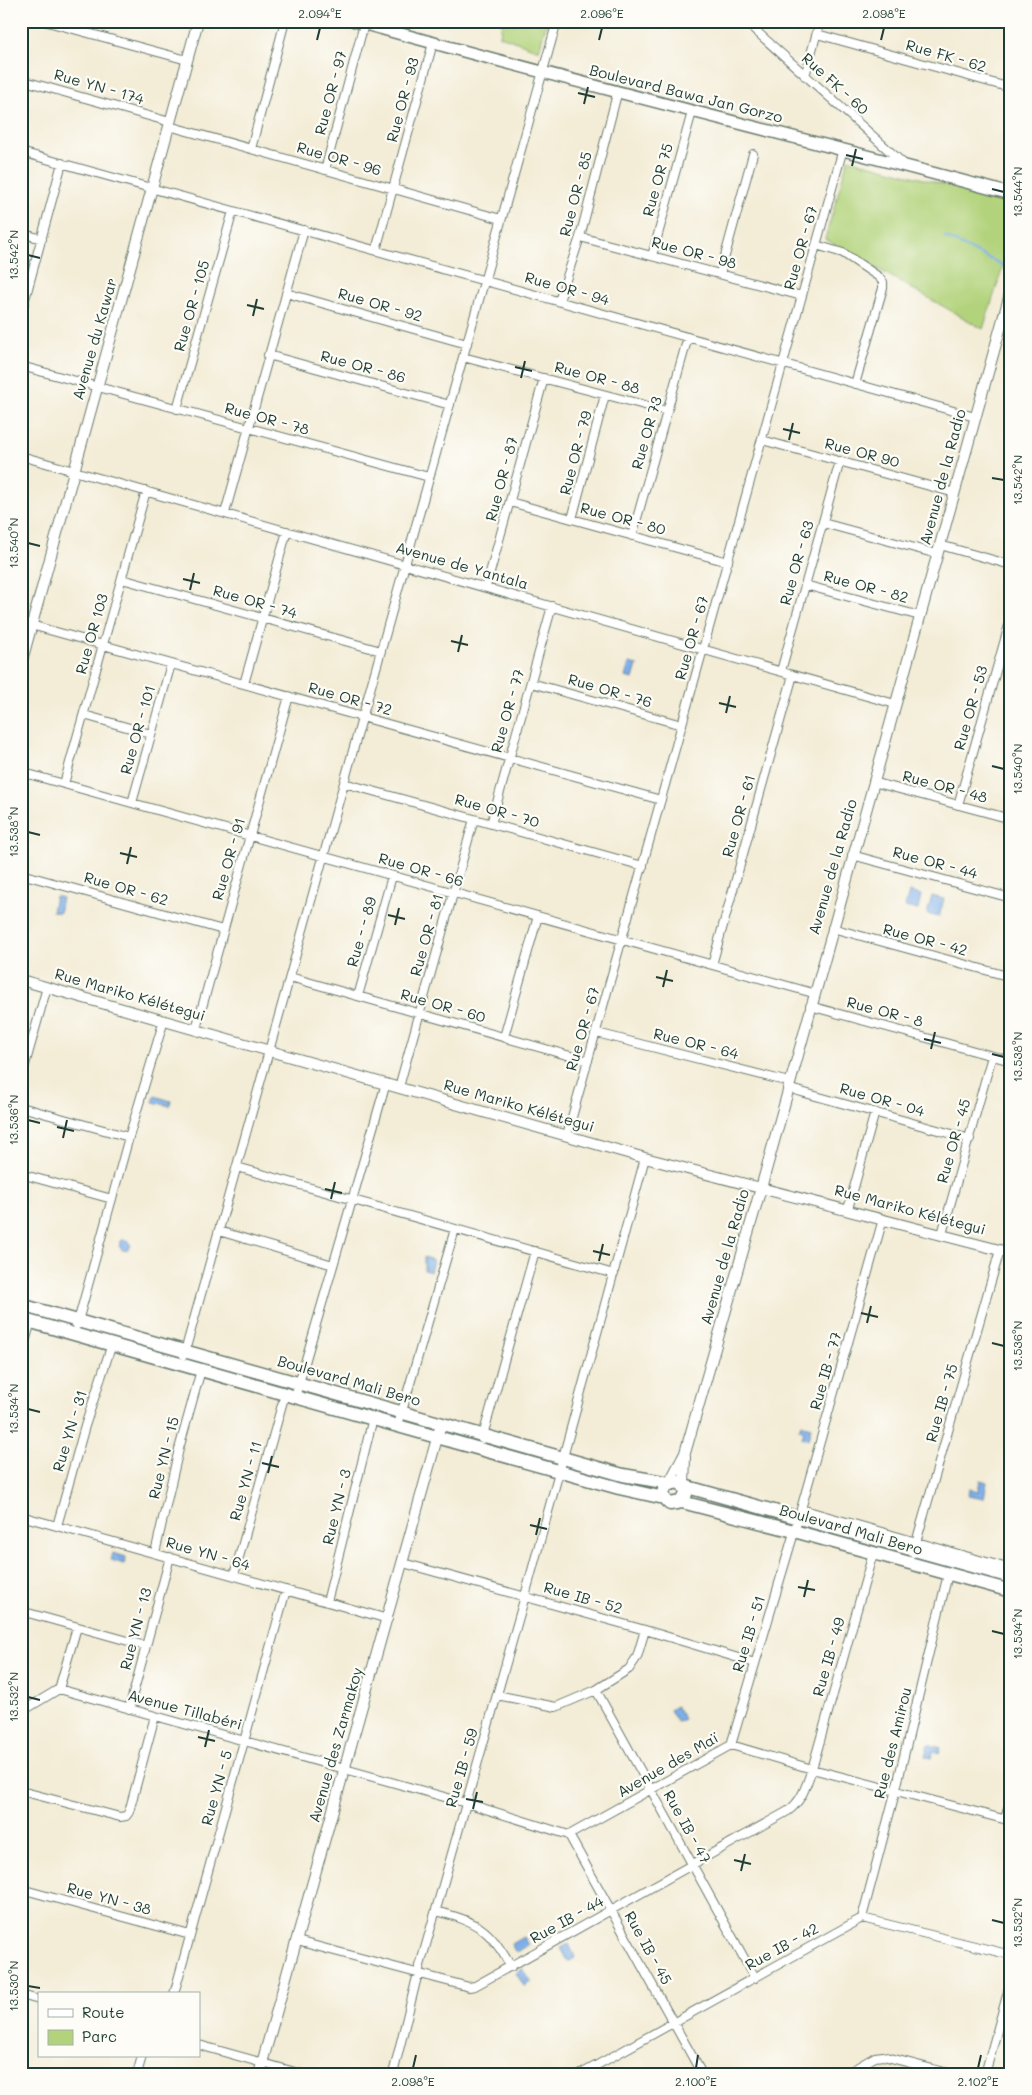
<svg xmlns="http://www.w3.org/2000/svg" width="1032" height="2095" font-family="Mali,sans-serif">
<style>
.green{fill:#b2d37b;stroke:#688858}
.water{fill:#7dafe9;stroke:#4e768e}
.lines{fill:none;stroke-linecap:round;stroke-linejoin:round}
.stream{stroke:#7dafe9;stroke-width:2.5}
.minor-casing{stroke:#697a6d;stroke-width:10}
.tertiary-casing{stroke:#697a6d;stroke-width:12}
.secondary-casing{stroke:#697a6d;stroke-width:14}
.primary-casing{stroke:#697a6d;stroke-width:15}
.minor{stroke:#fff;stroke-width:8}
.tertiary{stroke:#fff;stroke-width:10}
.secondary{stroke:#fff;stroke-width:11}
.primary{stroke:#fff;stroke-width:12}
.ticks{fill:none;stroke:#1f3d34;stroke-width:2}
.labels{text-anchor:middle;stroke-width:4.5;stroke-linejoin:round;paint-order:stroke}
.street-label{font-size:15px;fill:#1f3d34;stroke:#fdfcf7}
.neatline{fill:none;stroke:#1f3d34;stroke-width:2}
.ticks-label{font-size:12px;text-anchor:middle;fill:#1f3d34}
</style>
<rect width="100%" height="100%" fill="#fdfcf7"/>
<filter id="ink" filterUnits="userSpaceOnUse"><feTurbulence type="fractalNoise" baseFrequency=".02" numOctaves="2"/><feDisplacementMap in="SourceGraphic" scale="10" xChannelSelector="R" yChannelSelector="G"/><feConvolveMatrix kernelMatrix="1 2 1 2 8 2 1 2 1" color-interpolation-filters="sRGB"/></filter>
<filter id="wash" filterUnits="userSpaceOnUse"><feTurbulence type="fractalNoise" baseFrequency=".0096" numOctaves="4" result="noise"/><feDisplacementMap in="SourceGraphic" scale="20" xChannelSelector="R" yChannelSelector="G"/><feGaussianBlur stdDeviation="1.12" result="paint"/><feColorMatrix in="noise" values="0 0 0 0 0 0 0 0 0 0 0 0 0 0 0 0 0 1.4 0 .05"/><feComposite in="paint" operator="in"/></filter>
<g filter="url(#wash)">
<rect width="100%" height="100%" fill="#f3ecd6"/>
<path class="green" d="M502 21H547L539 50 500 36Z
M848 159 1011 202V242L983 329 825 239Z"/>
<path class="water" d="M629 663 637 665 633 679 625 677Z
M909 892 921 895 918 910 905 907Z
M55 896 62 898 59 913 52 911Z
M932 896 944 899 939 917 927 914Z
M155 1096 171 1101 170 1106 153 1102Z
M119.5 1245a5.5 5.5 0 1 1 11 0a5.5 5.5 0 1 1-11 0Z
M424 1257 433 1260 430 1272 424 1270Z
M801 1424 811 1427 808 1439 802 1438 804 1431 799 1429Z
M980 1480 987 1482 984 1498 968 1495 969 1489 978 1491Z
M113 1553 126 1557 124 1564 111 1560Z
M676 1706 684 1719 677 1722 670 1710Z
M928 1744 941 1748 939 1754 933 1752 931 1758 925 1756Z
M523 1937 528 1945 516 1953 511 1944Z
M569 1944 575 1957 568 1961 561 1948Z
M523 1969 531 1982 524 1986 516 1973Z"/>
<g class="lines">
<path class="stream" d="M945 237 1011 269"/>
</g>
</g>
<g filter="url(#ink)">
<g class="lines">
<g class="minor-casing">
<path id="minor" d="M44 21 187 60
M745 21 905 165
M817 34 1011 88
M805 76 820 21
M21 80 170 122
M169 126 501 219
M251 149 285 21
M21 152 975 417
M325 170 364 24
M21 233 42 239
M580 237 802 296
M816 245 843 253 879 277 883 282V288L855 384
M376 250 433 43
M652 256 692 112
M720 274 753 154
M286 293 467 344
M559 301 580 237 617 94
M21 314 62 163
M268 355 450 405
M463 357 667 411
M21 366 429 477
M177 409 233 211
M762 440 955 493
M21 456 895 704
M510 502 728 562
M225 513 304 230
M572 519 605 395
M823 523 937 554
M632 536 688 337
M940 545 1011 565
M122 579 381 651
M805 585 920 616
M486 587 544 378
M31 625 661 800
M781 671 840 461
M531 683 682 725
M244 684 287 531
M84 715 151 734
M21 772 813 993
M873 782 1011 819
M344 783 643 866
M64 784 146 491
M132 803 171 664
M958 805 1011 618
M491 824 552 606
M852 855 1011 898
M21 874 223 930
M832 928 1011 977
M712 965 793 675
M290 977 588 1061
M358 996 392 876
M810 1006 1011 1061
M196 1029 289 696
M597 1033 789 1082
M504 1037 538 916
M21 1079 47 987
M399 1087 474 819
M787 1088 970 1139
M21 1107 129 1137
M567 1135 843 149
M237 1167 614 1274
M21 1174 112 1199
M848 1209 875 1112
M219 1231 333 1265
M942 1234 992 1056
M77 1325 129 1137 164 1020
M184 1355 557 21
M21 1356 31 1321
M295 1397 386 1083
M398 1425 455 1229
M482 1439 535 1251
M801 1509 1011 1569
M21 1516 388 1619
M57 1526 85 1426 112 1344
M155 1553 179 1449 201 1370
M913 1553 1000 1250
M403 1563 645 1630 755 1663
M234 1575 285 1394
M327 1602 373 1418
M21 1611 146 1646
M59 1689 77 1627
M596 1690 755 1978
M497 1695 556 1707 596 1690 629 1669 637 1657 645 1630
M129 1709 170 1557
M21 1712 59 1689 466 1803 569 1835 731 1745 812 1769 1011 1821
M731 1745 801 1509 883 1219
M21 1791 120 1817 126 1816 129 1812 155 1716
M1005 1819 1011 1799
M569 1835 702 2074
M21 1889 190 1935
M436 1911C477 1922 490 1928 511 1967
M862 1918 896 1789 948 1574
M297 1941 469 1987 475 1986 788 1811C803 1800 806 1785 812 1769L873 1553
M174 1994 286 1590
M21 1995 39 2000
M199 2045 302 2074
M137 2074 142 2056
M393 2074 418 1973 525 1596 645 1158
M581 2074 862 1918 1011 1955
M846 2074 875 2057 883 2056 952 2074
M985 2074 1011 1981"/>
</g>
<g class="tertiary-casing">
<path id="tertiary" d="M21 664 198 21
M21 980 645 1158 1011 1253
M669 1483 685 1453 761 1188 1011 290
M684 1486 685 1457
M259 2074 441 1424"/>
</g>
<g class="secondary-casing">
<path id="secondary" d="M355 21C572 83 792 135 1011 194"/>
</g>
<g class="primary-casing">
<path id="primary" d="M21 1305 623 1475 669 1483
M21 1319 437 1437 619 1488 664 1498
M684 1486 686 1494 682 1502 670 1504C663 1499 661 1492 667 1485L678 1482 684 1486 1011 1577
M682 1502 794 1531 1011 1591"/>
</g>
<use href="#minor" class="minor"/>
<use href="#tertiary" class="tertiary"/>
<use href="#secondary" class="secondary"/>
<use href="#primary" class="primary"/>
</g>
</g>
<path class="ticks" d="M317 40 320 28M599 40 602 28M881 40 884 28M578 93 595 97M584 104 588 87M846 155 863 159M852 166 856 149M992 189 1004 192M28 255 40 258M247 305 264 309M253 316 257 299M515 367 532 371M521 378 525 361M783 429 800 433M789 440 793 423M992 478 1004 480M28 543 40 546M183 579 200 583M190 590 194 573M451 641 468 645M458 652 462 635M719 703 736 707M726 713 730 696M992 766 1004 769M28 832 40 835M120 853 137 857M127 864 131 847M388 915 405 919M395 925 399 908M656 977 673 981M663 987 667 970M924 1039 941 1043M931 1049 935 1032M992 1054 1004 1057M28 1120 40 1123M57 1127 74 1131M63 1138 67 1120M325 1189 342 1193M331 1199 335 1182M593 1251 610 1255M599 1261 603 1244M861 1313 878 1317M867 1323 871 1306M992 1343 1004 1346M28 1409 40 1412M262 1463 279 1467M268 1473 272 1456M530 1525 547 1529M536 1535 540 1518M798 1587 815 1590M804 1597 808 1580M992 1631 1004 1634M28 1697 40 1700M198 1737 215 1741M205 1747 209 1730M466 1799 483 1802M473 1809 477 1792M734 1860 751 1864M741 1871 745 1854M992 1920 1004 1923M28 1986 40 1988M413 2068 416 2055M696 2068 698 2055M978 2068 981 2055"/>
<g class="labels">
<g class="street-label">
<text transform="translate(946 56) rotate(16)" y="5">Rue FK - 62</text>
<text transform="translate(835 84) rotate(42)" y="5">Rue FK - 60</text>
<text transform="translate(99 87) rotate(16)" y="5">Rue YN - 174</text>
<text transform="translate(331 93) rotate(-75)" y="5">Rue OR - 97</text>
<text transform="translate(686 94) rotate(14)" y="5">Boulevard Bawa Jan Gorzo</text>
<text transform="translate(403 100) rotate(-75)" y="5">Rue OR - 93</text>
<text transform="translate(339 159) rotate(16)" y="5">Rue OR - 96</text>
<text transform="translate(658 180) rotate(-74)" y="5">Rue OR 75</text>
<text transform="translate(576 194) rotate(-75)" y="5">Rue OR - 85</text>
<text transform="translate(801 248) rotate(-74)" y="5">Rue OR - 67</text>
<text transform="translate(694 253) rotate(15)" y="5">Rue OR - 98</text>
<text transform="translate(567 289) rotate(16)" y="5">Rue OR - 94</text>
<text transform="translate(380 305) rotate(16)" y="5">Rue OR - 92</text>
<text transform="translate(192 306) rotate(-74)" y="5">Rue OR - 105</text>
<text transform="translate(95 339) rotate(-74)" y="5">Avenue du Kawar</text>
<text transform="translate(363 367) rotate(15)" y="5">Rue OR - 86</text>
<text transform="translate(597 378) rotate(15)" y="5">Rue OR - 88</text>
<text transform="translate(267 419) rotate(15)" y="5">Rue OR - 78</text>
<text transform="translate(647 433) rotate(-74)" y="5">Rue OR 73</text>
<text transform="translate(576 453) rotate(-75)" y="5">Rue OR - 79</text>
<text transform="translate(862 453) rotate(15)" y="5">Rue OR 90</text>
<text transform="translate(943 477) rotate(-75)" y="5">Avenue de la Radio</text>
<text transform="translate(502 479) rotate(-75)" y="5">Rue OR - 87</text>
<text transform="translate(623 519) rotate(15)" y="5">Rue OR - 80</text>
<text transform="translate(797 563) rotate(-74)" y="5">Rue OR - 63</text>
<text transform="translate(462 566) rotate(16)" y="5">Avenue de Yantala</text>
<text transform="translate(866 587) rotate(15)" y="5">Rue OR - 82</text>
<text transform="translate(255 602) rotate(16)" y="5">Rue OR - 74</text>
<text transform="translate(92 634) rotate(-74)" y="5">Rue OR 103</text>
<text transform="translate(692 638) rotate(-74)" y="5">Rue OR - 67</text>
<text transform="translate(610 691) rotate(16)" y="5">Rue OR - 76</text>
<text transform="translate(350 699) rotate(16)" y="5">Rue OR - 72</text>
<text transform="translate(971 708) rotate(-74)" y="5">Rue OR - 53</text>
<text transform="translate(508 711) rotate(-74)" y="5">Rue OR - 77</text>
<text transform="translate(138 730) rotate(-74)" y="5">Rue OR - 101</text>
<text transform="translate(945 787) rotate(15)" y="5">Rue OR - 48</text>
<text transform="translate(497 811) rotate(16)" y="5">Rue OR - 70</text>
<text transform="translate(739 816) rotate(-74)" y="5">Rue OR - 61</text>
<text transform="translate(229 859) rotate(-74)" y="5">Rue OR - 91</text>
<text transform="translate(935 863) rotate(15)" y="5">Rue OR - 44</text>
<text transform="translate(833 867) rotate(-74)" y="5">Avenue de la Radio</text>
<text transform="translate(421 870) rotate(16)" y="5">Rue OR - 66</text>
<text transform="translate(126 889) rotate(16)" y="5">Rue OR - 62</text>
<text transform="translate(362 932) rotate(-74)" y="5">Rue - - 89</text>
<text transform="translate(427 935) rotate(-74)" y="5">Rue OR - 81</text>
<text transform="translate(925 940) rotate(15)" y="5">Rue OR - 42</text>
<text transform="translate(130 995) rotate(16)" y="5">Rue Mariko Kélétegui</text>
<text transform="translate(443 1006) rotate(16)" y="5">Rue OR - 60</text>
<text transform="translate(885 1012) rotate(15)" y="5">Rue OR - 8</text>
<text transform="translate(583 1029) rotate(-74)" y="5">Rue OR - 67</text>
<text transform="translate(696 1044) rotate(14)" y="5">Rue OR - 64</text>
<text transform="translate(882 1100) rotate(16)" y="5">Rue OR - 04</text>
<text transform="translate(519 1106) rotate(16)" y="5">Rue Mariko Kélétegui</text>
<text transform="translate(954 1141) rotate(-74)" y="5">Rue OR - 45</text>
<text transform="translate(910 1210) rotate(15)" y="5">Rue Mariko Kélétegui</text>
<text transform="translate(725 1257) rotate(-74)" y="5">Avenue de la Radio</text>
<text transform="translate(826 1371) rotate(-74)" y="5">Rue IB - 77</text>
<text transform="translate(349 1381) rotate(16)" y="5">Boulevard Mali Bero</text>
<text transform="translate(942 1403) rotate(-74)" y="5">Rue IB - 75</text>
<text transform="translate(70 1431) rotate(-73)" y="5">Rue YN - 31</text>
<text transform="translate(164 1458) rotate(-76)" y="5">Rue YN - 15</text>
<text transform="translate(246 1481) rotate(-74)" y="5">Rue YN - 11</text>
<text transform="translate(337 1507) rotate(-76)" y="5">Rue YN - 3</text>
<text transform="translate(851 1530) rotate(16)" y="5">Boulevard Mali Bero</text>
<text transform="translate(208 1554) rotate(16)" y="5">Rue YN - 64</text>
<text transform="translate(583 1598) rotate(16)" y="5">Rue IB - 52</text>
<text transform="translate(136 1629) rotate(-75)" y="5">Rue YN - 13</text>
<text transform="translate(749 1634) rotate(-73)" y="5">Rue IB - 51</text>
<text transform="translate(829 1657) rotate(-74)" y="5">Rue IB - 49</text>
<text transform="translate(185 1710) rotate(15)" y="5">Avenue Tillabéri</text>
<text transform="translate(893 1743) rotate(-76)" y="5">Rue des Amirou</text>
<text transform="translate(336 1745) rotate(-74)" y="5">Avenue des Zarmakoy</text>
<text transform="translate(668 1765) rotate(-30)" y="5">Avenue des Maï</text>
<text transform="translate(462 1768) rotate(-74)" y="5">Rue IB - 59</text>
<text transform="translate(217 1788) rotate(-74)" y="5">Rue YN - 5</text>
<text transform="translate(687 1827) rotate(61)" y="5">Rue IB - 47</text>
<text transform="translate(109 1899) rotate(15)" y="5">Rue YN - 38</text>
<text transform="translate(567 1920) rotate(-29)" y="5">Rue IB - 44</text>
<text transform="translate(782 1947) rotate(-29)" y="5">Rue IB - 42</text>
<text transform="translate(648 1948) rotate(61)" y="5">Rue IB - 45</text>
</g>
</g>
<rect width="1032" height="2095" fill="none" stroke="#fdfcf7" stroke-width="55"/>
<rect x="38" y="1992" width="162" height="65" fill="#fdfcf7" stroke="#a4b0a9"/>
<rect x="48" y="2009" width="25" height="8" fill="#ffffff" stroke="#a4b0a9"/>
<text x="82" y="2018" font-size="15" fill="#1f3d34">Route</text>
<rect x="48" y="2030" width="25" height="15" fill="#b2d37b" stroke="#a4b0a9"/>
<text x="82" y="2042" font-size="15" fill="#1f3d34">Parc</text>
<rect x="28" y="28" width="976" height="2040" class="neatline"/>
<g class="ticks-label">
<text x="320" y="18">2.094°E</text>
<text x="602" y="18">2.096°E</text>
<text x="884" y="18">2.098°E</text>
<text transform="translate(1018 192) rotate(-90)" y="4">13.544°N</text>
<text transform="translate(14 255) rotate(-90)" y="4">13.542°N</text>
<text transform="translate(1018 480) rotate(-90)" y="4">13.542°N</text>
<text transform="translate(14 543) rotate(-90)" y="4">13.540°N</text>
<text transform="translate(1018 769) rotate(-90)" y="4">13.540°N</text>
<text transform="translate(14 832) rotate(-90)" y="4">13.538°N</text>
<text transform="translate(1018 1057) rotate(-90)" y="4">13.538°N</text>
<text transform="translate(14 1120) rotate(-90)" y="4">13.536°N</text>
<text transform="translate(1018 1346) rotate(-90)" y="4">13.536°N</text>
<text transform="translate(14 1409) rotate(-90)" y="4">13.534°N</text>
<text transform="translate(1018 1634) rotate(-90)" y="4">13.534°N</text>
<text transform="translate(14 1697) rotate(-90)" y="4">13.532°N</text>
<text transform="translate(1018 1923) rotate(-90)" y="4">13.532°N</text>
<text transform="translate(14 1986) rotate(-90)" y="4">13.530°N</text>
<text x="413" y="2086">2.098°E</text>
<text x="696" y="2086">2.100°E</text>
<text x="978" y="2086">2.102°E</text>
</g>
</svg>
